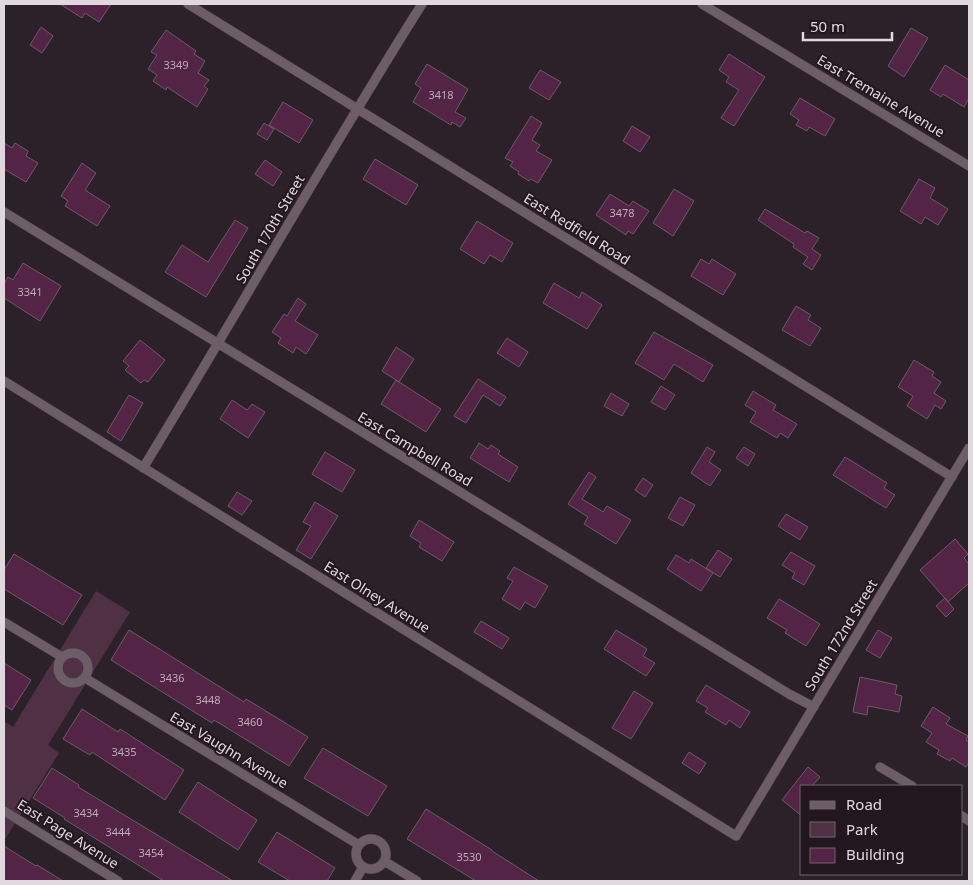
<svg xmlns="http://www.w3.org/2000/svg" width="973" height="885" font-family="'Noto Sans',sans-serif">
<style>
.park{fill:#4f3045}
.building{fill:#532446;stroke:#6a5b65}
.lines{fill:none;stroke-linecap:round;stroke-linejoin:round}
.minor-casing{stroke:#4a4047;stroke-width:10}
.minor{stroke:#6c5d67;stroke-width:9}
.labels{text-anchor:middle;stroke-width:4;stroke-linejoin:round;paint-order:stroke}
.number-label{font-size:11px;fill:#beabb7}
.street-label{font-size:14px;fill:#e1d8dd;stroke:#23171f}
</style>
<rect width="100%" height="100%" fill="#2d2129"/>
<path class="park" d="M96 591 130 612 48 745 59 753 4 841V721L13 727Z"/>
<path class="building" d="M60 4H111L99 22 85 13 82 18Z
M41 27 53 36 42 53 30 45Z
M911 28 928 38 904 77 888 66Z
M166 30 196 51 194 54 205 61 198 73 209 80 204 86 208 89 197 107 167 87 166 90 153 81 157 75 148 69 157 55 151 52Z
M729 54 765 77 734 126 721 118 739 90 726 82 729 77 719 70Z
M427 64 468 89 455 112 466 118 460 127 452 122 451 125 413 102 421 88 415 84Z
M945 65 969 80V98L964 107 943 94 941 97 930 90Z
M540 70 561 82 549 100 529 88Z
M800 98 835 119 825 136 809 127 807 131 796 125 799 120 790 114Z
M283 102 313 120 299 143 269 125Z
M531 116 542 123 532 140 540 145 536 151 552 160 538 183 531 179 529 181 518 174 519 172 510 166 513 162 505 158Z
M264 123 274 129 267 140 257 134Z
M632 126 650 137 640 152 623 141Z
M4 143 12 148 15 143 28 151 26 156 38 163 26 182 4 169Z
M375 159 418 185 406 205 363 179Z
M265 160 282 172 273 186 255 174Z
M82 163 96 173 85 190 110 206 97 226 65 206 68 201 61 196Z
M919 179 935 188 930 198 948 209 938 225 925 217 921 224 900 211Z
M674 189 694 201 673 236 653 223Z
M610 194 629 206 633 201 649 211 633 234 628 231 626 235 596 215Z
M765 209 805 233 807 231 819 238 812 249 821 255 812 270 803 264 808 257 793 247 794 244 758 220Z
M235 220 248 228 206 297 165 272 182 245 208 262Z
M477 221 513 243 502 262 490 255 484 264 460 249Z
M701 259 709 264 712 259 736 274 723 295 691 276Z
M23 263 61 286 40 321 4 298V284L8 277 13 280Z
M554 283 579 298 582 292 602 305 587 329 543 303Z
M298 298 306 304 295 321 318 335 306 354 296 347 293 353 278 343 281 338 272 332 284 314 287 316Z
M796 306 811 315 808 320 821 328 810 346 782 330Z
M654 332 713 365 703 382 674 364 664 380 635 363Z
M507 338 528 352 519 367 497 353Z
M140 340 165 360 148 382 144 380 141 383 125 370 129 366 123 361Z
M396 347 414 359 399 382 382 371Z
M914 360 934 372 932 376 941 382 934 393 946 401 941 409 935 405 927 419 907 406 913 396 898 387Z
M478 379 506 397 500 406 483 395 466 423 454 416Z
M396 380 441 409 426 432 381 404Z
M661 386 675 395 665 410 651 402Z
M753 391 776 405 773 410 797 424 788 438 780 433 777 438 750 422 756 412 745 405Z
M611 393 629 404 622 416 604 406Z
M129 395 143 403 121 441 107 432Z
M232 400 247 410 252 404 265 412 248 438 220 419Z
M479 443 488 449 491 445 500 451 498 454 518 467 509 482 470 458Z
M707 447 715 452 709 462 721 470 710 486 691 473Z
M744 447 755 454 748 466 736 458Z
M325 452 355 470 342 492 312 474Z
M845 457 887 483 884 488 895 495 886 508 833 475Z
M589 472 596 477 582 499 603 512 607 506 631 520 616 544 584 524 588 517 568 504Z
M643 478 653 485 645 497 635 490Z
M237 492 252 501 242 515 228 506Z
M680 497 695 505 683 526 668 518Z
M315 502 338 516 311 559 296 550 311 526 303 522Z
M786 514 808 527 800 540 778 526Z
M419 520 454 542 442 561 419 547 421 543 410 536Z
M955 539 968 554 964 558 969 564V583L948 602 920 570Z
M718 550 732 559 720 577 706 568Z
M791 552 815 566 804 585 792 578 795 573 782 565Z
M14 554 82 595 63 625 4 589V570Z
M676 555 689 563 691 559 713 573 701 591 667 569Z
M514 567 548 586 535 608 525 602 520 610 502 599 513 581 507 578Z
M945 598 954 609 946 617 936 606Z
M779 599 820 624 806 646 785 633 787 630 767 618Z
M481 621 509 638 502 649 474 632Z
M129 630 244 702 246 699 308 737 289 766 214 720 212 723 111 660Z
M616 630 647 649 643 656 655 663 646 676 604 649Z
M878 630 892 638 880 658 866 650Z
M4 663 31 680 12 710 4 705Z
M860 677 897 685 895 694 902 696 899 712 868 706 867 715 853 712Z
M706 685 750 712 740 728 729 720 726 725 705 712 708 708 696 701Z
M634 691 653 703 631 739 612 728Z
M933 707 950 718 946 724 968 736 966 740 969 742V762L966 767 952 758 950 761 937 754 939 750 926 742 932 733 921 726Z
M82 709 118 732 120 729 184 770 165 800 92 752 90 755 63 739Z
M323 748 387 786 368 816 304 778Z
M689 752 706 763 699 774 682 763Z
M808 767 820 777 812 786H802V816L782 800Z
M52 768 79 785 78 787 233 881H164L64 819 65 818 33 798Z
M198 782 257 820 238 850 179 812Z
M426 809 492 850V851L539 881H476L407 839Z
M277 832 335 868 327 881H290L258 862Z
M4 846 36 866 37 865 63 881H4Z"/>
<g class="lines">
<g class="minor-casing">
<path id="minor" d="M188 4 952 477
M702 4 969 166
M4 212 789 694 814 707
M4 381 736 836 969 448
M143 468C237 314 326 156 422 4
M4 622 62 657
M58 668a15 15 0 1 1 30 0a15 15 0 1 1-30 0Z
M85 678 359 845
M880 767 912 786
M4 811 118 881
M962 816 969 821
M356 854a15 15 0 1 1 30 0a15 15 0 1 1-30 0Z
M384 861 417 881
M355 881 363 867"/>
</g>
<use href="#minor" class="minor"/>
</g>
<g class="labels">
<g class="number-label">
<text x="176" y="69">3349</text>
<text x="441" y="99">3418</text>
<text x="622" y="217">3478</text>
<text x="30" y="296">3341</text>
<text x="172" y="682">3436</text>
<text x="208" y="704">3448</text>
<text x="250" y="726">3460</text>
<text x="124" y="756">3435</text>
<text x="86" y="817">3434</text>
<text x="118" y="836">3444</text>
<text x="151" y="857">3454</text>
<text x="469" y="861">3530</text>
</g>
<g class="street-label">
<text transform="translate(881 96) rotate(31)" y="5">East Tremaine Avenue</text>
<text transform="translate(270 229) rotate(-60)" y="5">South 170th Street</text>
<text transform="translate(577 229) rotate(32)" y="5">East Redfield Road</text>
<text transform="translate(415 449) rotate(31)" y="5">East Campbell Road</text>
<text transform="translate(377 597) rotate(32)" y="5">East Olney Avenue</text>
<text transform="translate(841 635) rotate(-59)" y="5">South 172nd Street</text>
<text transform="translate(229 750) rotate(31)" y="5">East Vaughn Avenue</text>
<text transform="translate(68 834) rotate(32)" y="5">East Page Avenue</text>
</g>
</g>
<rect width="973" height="885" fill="none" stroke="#e1d8dd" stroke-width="10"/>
<rect x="800" y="785" width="162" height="90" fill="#23171f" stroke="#6f646b"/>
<rect x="810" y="801" width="25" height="8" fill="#6c5d67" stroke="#6f646b"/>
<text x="846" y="810" font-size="15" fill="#e1d8dd">Road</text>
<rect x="810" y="822" width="25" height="15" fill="#4f3045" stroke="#6f646b"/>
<text x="846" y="835" font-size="15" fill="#e1d8dd">Park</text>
<rect x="810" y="848" width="25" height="15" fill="#532446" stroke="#6f646b"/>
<text x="846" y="860" font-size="15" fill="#e1d8dd">Building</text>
<path d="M803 32v8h89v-8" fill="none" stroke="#e1d8dd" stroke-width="2.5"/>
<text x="810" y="32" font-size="15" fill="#e1d8dd" stroke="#23171f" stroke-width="4" paint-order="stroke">50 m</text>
</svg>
